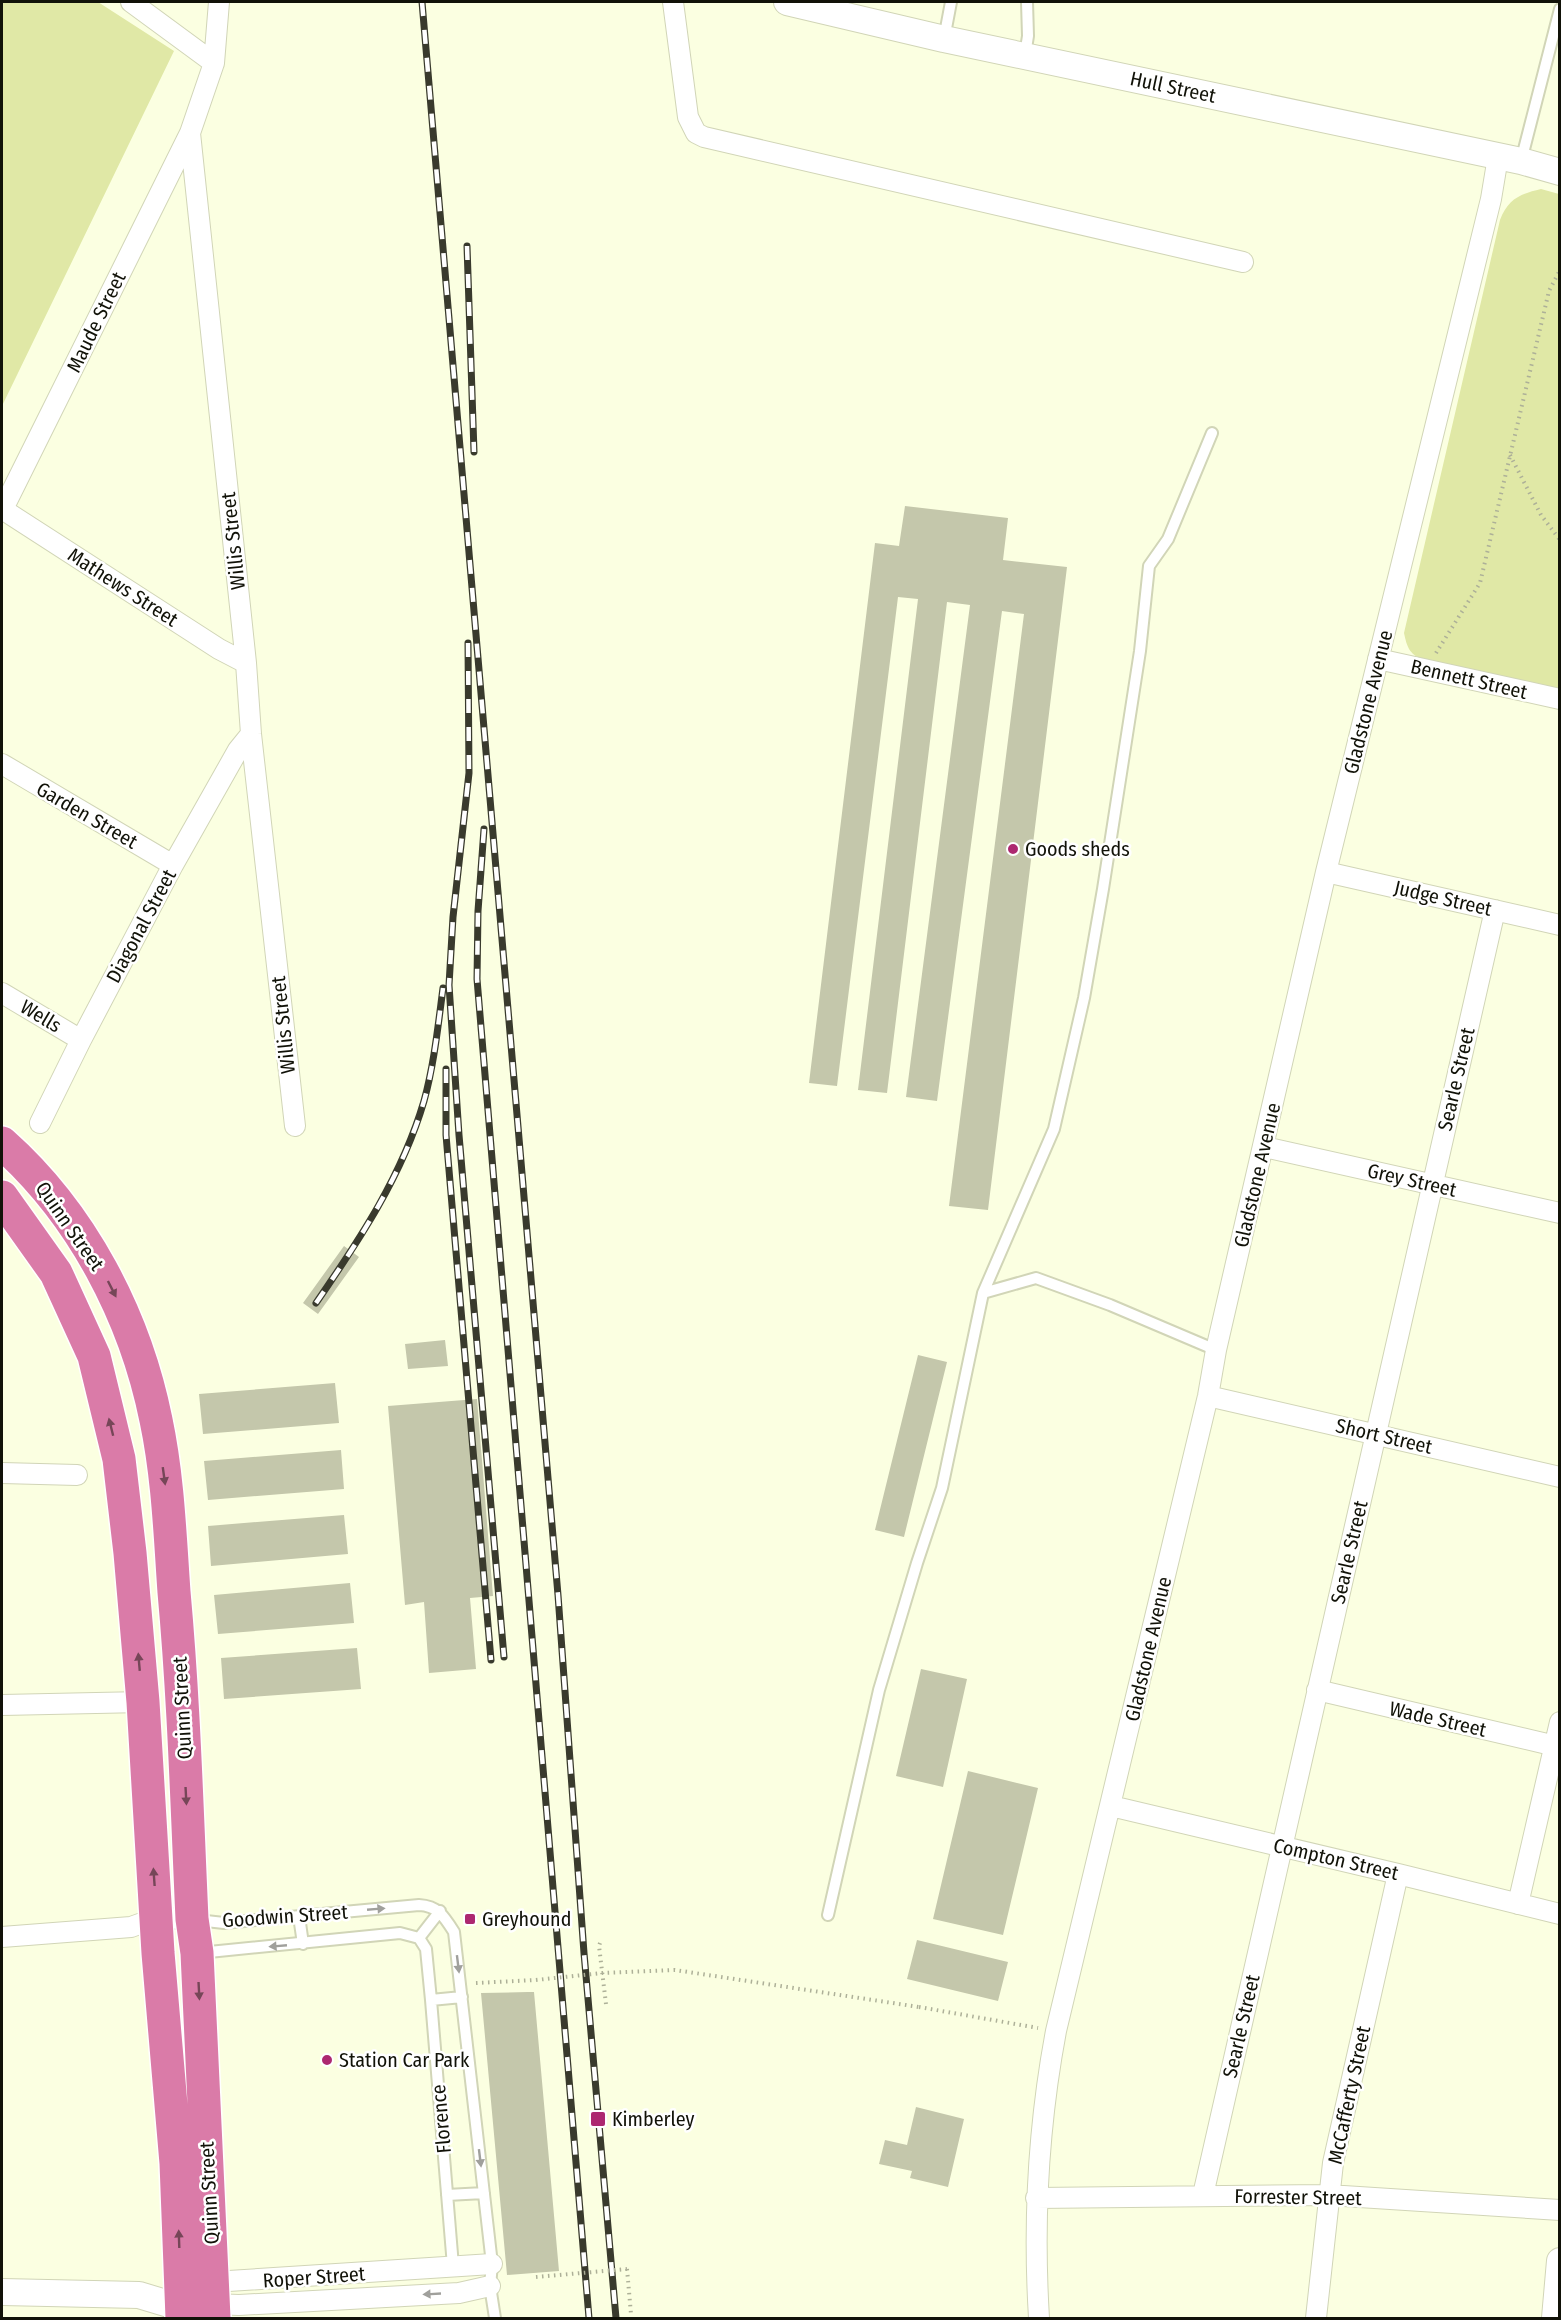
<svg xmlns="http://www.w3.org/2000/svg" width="1561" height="2320" font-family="'Fira Sans Condensed',sans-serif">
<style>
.green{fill:#e0e8a6}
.building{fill:#c4c7ab}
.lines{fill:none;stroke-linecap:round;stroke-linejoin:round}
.service-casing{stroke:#d1d5b7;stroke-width:14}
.minor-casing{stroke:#d1d5b7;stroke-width:22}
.tertiary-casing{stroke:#d1d5b7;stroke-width:28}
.trunk-casing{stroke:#fff;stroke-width:36}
.path{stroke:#adb098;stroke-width:4;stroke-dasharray:1.5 4.5;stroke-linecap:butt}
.service{stroke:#fff;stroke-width:10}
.minor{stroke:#fff;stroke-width:20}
.tertiary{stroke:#fff;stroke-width:26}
.trunk{stroke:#da7ba8;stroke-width:33}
.rail-casing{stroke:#393a2d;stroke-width:7}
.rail{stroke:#fff;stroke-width:4.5;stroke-dasharray:14;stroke-linecap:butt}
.path-bridge{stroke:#adb098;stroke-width:4;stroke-dasharray:1.5 4.5;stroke-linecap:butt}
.oneway{fill:#764658}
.oneway2{fill:#a0a09c}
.poi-dot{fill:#ad2870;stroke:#fff;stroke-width:2}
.labels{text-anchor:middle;stroke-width:5;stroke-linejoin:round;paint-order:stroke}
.street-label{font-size:20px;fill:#111208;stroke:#fff}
.poi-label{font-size:20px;fill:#111208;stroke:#fff;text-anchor:start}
</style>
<rect width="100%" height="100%" fill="#fbffe1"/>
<path class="green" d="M2 2H98L174 51 2 406Z
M1541 189 1559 194V692L1422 660C1409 653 1407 647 1404 633L1500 220C1508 199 1520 194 1541 189Z"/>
<path class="building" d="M905 506 1008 518 1003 560 1067 567 988 1210 949 1206 1024 614 1002 611 937 1101 906 1097 970 605 947 602 887 1093 858 1090 918 599 898 597 837 1086 809 1083 875 543 899 546Z
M344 1246 359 1257 318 1314 303 1303Z
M445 1340 448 1366 408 1369 405 1344Z
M918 1355 947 1362 904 1537 875 1530Z
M335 1383 339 1423 203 1434 199 1394Z
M477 1399 493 1596 470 1598 476 1669 429 1673 424 1602 405 1605 388 1406Z
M341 1450 344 1489 208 1500 204 1461Z
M344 1515 348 1554 211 1566 208 1526Z
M350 1583 354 1623 218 1634 214 1595Z
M357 1648 361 1689 224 1699 221 1658Z
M921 1669 967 1679 943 1787 896 1776Z
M968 1771 1038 1788 1003 1935 933 1919Z
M917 1940 1008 1962 998 2001 907 1979Z
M528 1992H534L559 2271 507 2275 481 1993Z
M916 2107 964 2119 948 2187 910 2178 912 2171 879 2164 885 2140 907 2145Z"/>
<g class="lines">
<g class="service-casing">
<path id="service" d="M944 39 951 2
M1025 55 1028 36 1027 2
M1521 161 1560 9
M983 1293 1036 1278 1110 1305 1216 1350
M828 1915 879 1690 917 1563 942 1488 983 1293 1054 1129 1084 998 1103 889 1140 651 1149 566 1168 539 1212 433
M299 1916 303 1944
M197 1920 224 1923 419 1905C438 1906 444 1916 454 1932L492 2264 490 2286 495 2318
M419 1938 426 1949 431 2000 453 2266
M419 1938 440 1911
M199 1953 400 1933 419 1938
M431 2000 462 1997
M447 2195 484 2193"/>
</g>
<g class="minor-casing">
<path id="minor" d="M131 2 214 63
M219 2 214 63 190 133 246 663 251 734 295 1126
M673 2 688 117 696 133 704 137 1243 262
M2 509 219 649 246 663
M2 511 190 133
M1378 659 1560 699
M2 764 173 865
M1326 872 1560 925
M2 993 81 1040
M40 1123 81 1040 173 865 238 750 251 734
M1264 1147 1560 1213
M1208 1396 1560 1477
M2 1473 77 1475
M1317 1690 1560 1747
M2 1705 143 1702
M1111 1806 1398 1874 1560 1914
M1518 1904 1560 1722
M2 1937 131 1927 156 1918 192 1919
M1203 2195 1495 910
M1036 2198 1328 2195 1560 2210
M213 2282 492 2264
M213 2304 239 2305 459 2293 490 2286
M1039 2318C1033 2221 1038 2127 1056 2031L1208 1396 1216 1350 1326 872 1491 199 1498 157
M1316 2318 1333 2163 1398 1874"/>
</g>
<g class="tertiary-casing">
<path id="tertiary" d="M787 2 944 39 1521 161 1560 172
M2 2292 139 2295 169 2304H198
M1555 2318 1560 2261"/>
</g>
<g class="trunk-casing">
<path id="trunk" d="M2 1143C82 1214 135 1316 156 1420 168 1477 170 1535 174 1592 184 1701 187 1810 192 1919L197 1953 214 2318
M2 1197 56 1273 94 1356 119 1459 130 1553 143 1702 158 1953 176 2163 182 2318"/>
</g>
<path class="path" d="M1510 455 1541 515 1560 540
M1436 653 1480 583 1549 291 1560 270
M600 1943 599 1946 606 2004
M476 1983 536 1980
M919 2007 1038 2028
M627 2269 631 2314 633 2315"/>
<use href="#service" class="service"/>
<use href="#minor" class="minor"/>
<use href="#tertiary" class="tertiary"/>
<use href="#trunk" class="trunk"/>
<g class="rail-casing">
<path id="rail" d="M422 2 558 1595 584 1953 616 2318
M467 246 474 452
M468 643 469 773 453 917 449 985 459 1135 504 1657
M484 829 478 911 477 979 589 2318
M446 1069V1135L491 1660
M316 1303C360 1239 402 1176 424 1101 434 1065 438 1026 443 988"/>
</g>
<use href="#rail" class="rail"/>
<path class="path-bridge" d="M536 1980 602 1973 675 1970 919 2007
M536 2277 627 2269"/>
</g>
<defs><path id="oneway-solid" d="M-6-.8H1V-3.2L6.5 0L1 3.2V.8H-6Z" transform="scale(1.5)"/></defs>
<g class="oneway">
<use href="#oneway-solid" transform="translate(112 1289) rotate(63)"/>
<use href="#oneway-solid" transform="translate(111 1427) rotate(-104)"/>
<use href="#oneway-solid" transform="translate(164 1476) rotate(82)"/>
<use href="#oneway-solid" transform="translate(139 1662) rotate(-95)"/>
<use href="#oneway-solid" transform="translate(186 1796) rotate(87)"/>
<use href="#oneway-solid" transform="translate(154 1877) rotate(-94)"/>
<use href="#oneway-solid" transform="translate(199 1991) rotate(87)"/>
<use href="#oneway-solid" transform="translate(179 2239) rotate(-92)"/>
</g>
<g class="oneway2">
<use href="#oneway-solid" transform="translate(376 1909) rotate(-5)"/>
<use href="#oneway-solid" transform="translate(278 1946) rotate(175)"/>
<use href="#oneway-solid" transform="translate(458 1964) rotate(83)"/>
<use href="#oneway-solid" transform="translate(480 2158) rotate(83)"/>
<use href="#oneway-solid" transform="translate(432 2294) rotate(177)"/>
</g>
<g class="poi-dot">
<circle cx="1013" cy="849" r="6"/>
<rect x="464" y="1913" width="12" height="12" rx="3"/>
<circle cx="327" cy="2060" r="6"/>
<rect x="590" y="2111" width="16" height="16" rx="3"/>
</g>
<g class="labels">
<g class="street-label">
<text transform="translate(1173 87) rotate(12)" y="7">Hull Street</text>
<text transform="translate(96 322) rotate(-64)" y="7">Maude Street</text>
<text transform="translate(233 541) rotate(-96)" y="7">Willis Street</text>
<text transform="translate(123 587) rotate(33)" y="7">Mathews Street</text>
<text transform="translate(1469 679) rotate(13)" y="7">Bennett Street</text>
<text transform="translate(1368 702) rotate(-76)" y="7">Gladstone Avenue</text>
<text transform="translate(87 815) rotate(30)" y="7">Garden Street</text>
<text transform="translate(1443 898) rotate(13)" y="7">Judge Street</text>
<text transform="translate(141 926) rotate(-62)" y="7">Diagonal Street</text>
<text transform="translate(41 1016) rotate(31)" y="7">Wells</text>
<text transform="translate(283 1025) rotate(-96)" y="7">Willis Street</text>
<text transform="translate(1456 1079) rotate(-77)" y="7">Searle Street</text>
<text transform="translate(1257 1175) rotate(-77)" y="7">Gladstone Avenue</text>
<text transform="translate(1412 1180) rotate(13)" y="7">Grey Street</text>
<text transform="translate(70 1226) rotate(55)" y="7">Quinn Street</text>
<text transform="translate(1384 1436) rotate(13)" y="7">Short Street</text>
<text transform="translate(1349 1552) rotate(-77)" y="7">Searle Street</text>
<text transform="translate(1148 1649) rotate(-77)" y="7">Gladstone Avenue</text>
<text transform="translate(182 1708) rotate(-93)" y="7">Quinn Street</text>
<text transform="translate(1438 1719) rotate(13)" y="7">Wade Street</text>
<text transform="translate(1336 1859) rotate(13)" y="7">Compton Street</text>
<text transform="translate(285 1916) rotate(-4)" y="7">Goodwin Street</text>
<text transform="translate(1241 2026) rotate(-77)" y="7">Searle Street</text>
<text transform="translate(1349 2095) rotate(-78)" y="7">McCafferty Street</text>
<text transform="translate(441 2119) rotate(-95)" y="7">Florence</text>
<text transform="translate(209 2193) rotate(-93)" y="7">Quinn Street</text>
<text transform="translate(1298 2197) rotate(1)" y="7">Forrester Street</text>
<text transform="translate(314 2277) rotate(-4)" y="7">Roper Street</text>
</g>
<g class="poi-label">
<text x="1025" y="856">Goods sheds</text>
<text x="482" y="1926">Greyhound</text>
<text x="339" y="2067">Station Car Park</text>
<text x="612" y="2126">Kimberley</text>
</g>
</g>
<rect width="1561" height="2320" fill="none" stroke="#111208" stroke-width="6"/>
</svg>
